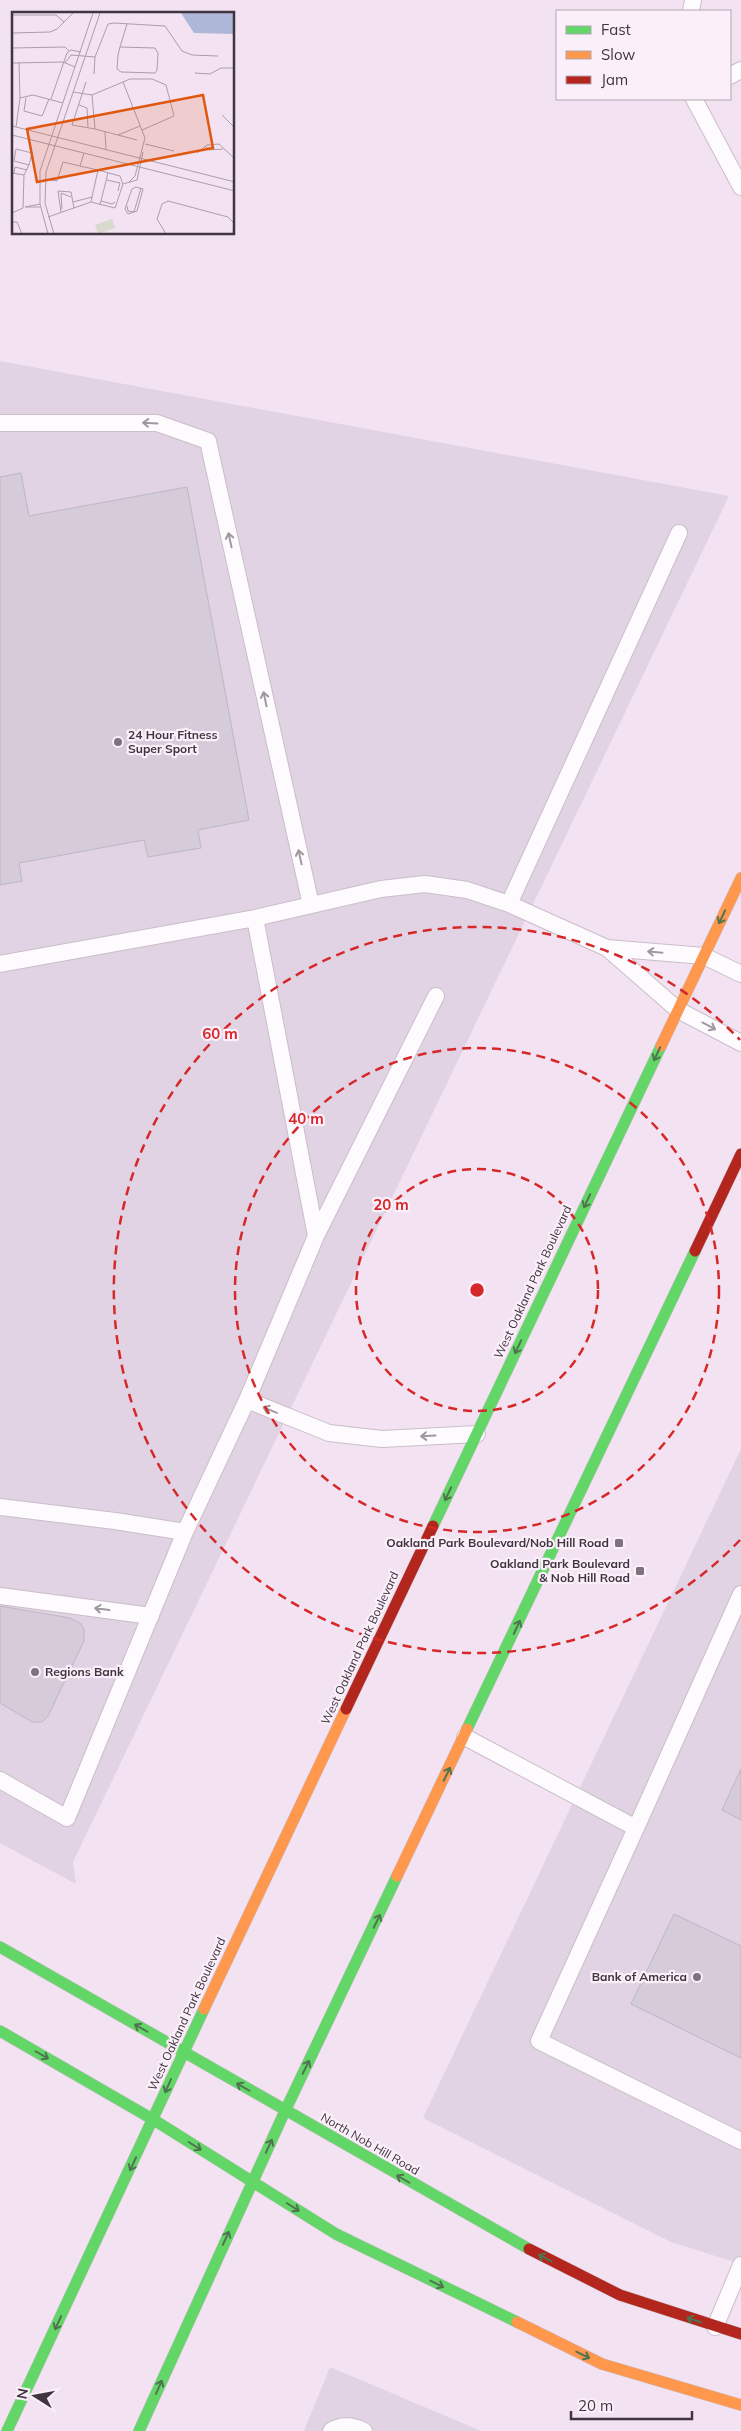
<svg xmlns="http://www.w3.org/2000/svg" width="741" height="2431" font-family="Mulish,sans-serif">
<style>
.commercial{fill:#e1d2e4}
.building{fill:#d5cbd9;stroke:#bfb6c3}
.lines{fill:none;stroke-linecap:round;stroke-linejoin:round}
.lane-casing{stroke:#cabec9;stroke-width:18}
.fast-casing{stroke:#cabec9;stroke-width:12}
.slow-casing{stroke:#cabec9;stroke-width:12}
.jam-casing{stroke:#cabec9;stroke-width:12}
.lane{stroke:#fdfbfd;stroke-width:16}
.fast{stroke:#63d668;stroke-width:11}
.slow{stroke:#ff974d;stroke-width:11}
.jam{stroke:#b3261e;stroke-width:11}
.oneway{stroke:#9f989e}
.oneway2{stroke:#4f7550}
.ring{fill:none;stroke:#d62828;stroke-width:2.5;stroke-dasharray:9 6}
.poi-dot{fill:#7f727e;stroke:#fbf0fa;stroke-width:2}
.labels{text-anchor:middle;stroke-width:4.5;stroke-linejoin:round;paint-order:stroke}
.poi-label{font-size:12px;font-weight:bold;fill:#413540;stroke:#fbf0fa;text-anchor:end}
.street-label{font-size:12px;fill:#413540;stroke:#fbf0fa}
.inset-road{fill:none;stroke:#ac9daa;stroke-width:1}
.view{fill:#e0570f;fill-opacity:0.15;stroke:#e0570f;stroke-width:2.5}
.inset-edge{fill:none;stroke:#413540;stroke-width:2.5}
.centre{fill:#d62828;stroke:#fbf0fa;stroke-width:2.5}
.ring-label{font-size:15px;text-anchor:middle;font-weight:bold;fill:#d62828;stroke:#fbf0fa;stroke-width:4.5;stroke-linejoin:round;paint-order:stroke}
</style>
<rect width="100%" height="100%" fill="#f3e2f1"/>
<path class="commercial" d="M0 361 729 496 73 1862 76 1884 0 1843Z
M741 1449V2264L671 2242 423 2118Z
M330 2367 481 2431H304Z"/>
<path class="building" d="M21 473 29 516 187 487 249 820 198 830 201 848 148 857 144 840 19 863 22 881 0 885V477Z
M0 1606 70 1618 80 1623 84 1629V1641L48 1716 42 1722H32L0 1703Z
M741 1769V1820L722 1810Z
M674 1914 741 1946V2058L631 2004Z"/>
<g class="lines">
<g class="lane-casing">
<path id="lane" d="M691 11 693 0
M730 76 741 70
M694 99 741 187
M0 423H157L208 441 311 905
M509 904 679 533
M255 918 316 1236
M607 948 704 956 741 974
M0 964 255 918 381 889 425 884 467 890 509 904 607 948 678 1010 741 1043
M247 1400 329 1433 382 1439 477 1434
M0 1507 115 1521 185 1532 247 1400 316 1236 436 996
M0 1596 151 1616
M465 1737 636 1828 539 2041 741 2141
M0 1780 67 1818 185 1532
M636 1828 741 1594
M715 2327 741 2265
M331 2431C342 2424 352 2425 364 2431"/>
</g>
<g class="fast-casing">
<path id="fast" d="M433 1526 661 1046
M467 1729 695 1251
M0 1947 529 2249
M0 2031 154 2120 336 2234 517 2322
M7 2431 204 2009
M139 2431 285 2111 397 1876"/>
</g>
<g class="slow-casing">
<path id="slow" d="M661 1046 741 878
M397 1876 467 1729
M204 2009 346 1709
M517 2322 602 2364 741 2405"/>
</g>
<g class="jam-casing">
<path id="jam" d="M695 1251 741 1154
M346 1709 433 1526
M529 2249 620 2295 741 2334"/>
</g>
<use href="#lane" class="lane"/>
<use href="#fast" class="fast"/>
<use href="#slow" class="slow"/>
<use href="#jam" class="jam"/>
</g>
<defs><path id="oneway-shaft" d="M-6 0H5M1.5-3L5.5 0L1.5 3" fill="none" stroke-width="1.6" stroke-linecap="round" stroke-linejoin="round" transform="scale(1.25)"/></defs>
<g class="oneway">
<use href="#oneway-shaft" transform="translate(150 423) rotate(-177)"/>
<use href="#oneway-shaft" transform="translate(230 540) rotate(-102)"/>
<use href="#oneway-shaft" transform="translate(265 699) rotate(-102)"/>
<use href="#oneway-shaft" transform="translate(300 857) rotate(-102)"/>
<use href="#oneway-shaft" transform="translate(655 952) rotate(-175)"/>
<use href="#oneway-shaft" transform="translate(709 1026) rotate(28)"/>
<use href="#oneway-shaft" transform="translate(270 1410) rotate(-158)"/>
<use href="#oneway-shaft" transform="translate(428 1436) rotate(177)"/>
<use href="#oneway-shaft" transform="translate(102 1609) rotate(-173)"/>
</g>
<g class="oneway2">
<use href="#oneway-shaft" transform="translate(722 917) rotate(115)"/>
<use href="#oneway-shaft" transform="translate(657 1054) rotate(115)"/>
<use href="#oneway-shaft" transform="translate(587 1201) rotate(115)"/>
<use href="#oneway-shaft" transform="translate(518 1347) rotate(115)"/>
<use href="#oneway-shaft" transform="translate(448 1494) rotate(115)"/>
<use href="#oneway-shaft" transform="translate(517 1627) rotate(-65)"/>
<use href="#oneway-shaft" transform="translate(447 1774) rotate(-64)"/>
<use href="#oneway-shaft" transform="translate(377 1921) rotate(-64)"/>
<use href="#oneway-shaft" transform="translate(141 2028) rotate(-150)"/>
<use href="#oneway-shaft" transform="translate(42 2055) rotate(30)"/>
<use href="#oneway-shaft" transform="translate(306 2067) rotate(-64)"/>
<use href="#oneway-shaft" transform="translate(168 2086) rotate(114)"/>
<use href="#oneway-shaft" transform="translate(243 2087) rotate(-150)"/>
<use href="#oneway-shaft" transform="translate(195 2146) rotate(32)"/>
<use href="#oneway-shaft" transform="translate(269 2146) rotate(-65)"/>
<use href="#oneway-shaft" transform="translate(133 2164) rotate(115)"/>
<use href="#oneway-shaft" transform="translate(403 2179) rotate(-150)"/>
<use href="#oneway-shaft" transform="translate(293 2207) rotate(32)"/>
<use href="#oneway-shaft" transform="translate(226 2238) rotate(-65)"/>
<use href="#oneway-shaft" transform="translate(545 2258) rotate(-153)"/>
<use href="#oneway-shaft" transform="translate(437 2284) rotate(27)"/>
<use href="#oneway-shaft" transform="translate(694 2320) rotate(-162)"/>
<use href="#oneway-shaft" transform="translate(58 2323) rotate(115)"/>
<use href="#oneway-shaft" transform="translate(583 2355) rotate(26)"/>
<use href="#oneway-shaft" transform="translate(159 2387) rotate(-66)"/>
</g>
<g class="ring">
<circle cx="477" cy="1290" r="121"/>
<circle cx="477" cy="1290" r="242"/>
<path d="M740 1540A363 363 0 1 1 740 1040"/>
</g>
<g class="poi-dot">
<circle cx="118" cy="742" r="5"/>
<rect x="614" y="1538" width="10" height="10" rx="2.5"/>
<rect x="635" y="1566" width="10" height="10" rx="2.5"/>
<circle cx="35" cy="1672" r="5"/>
<circle cx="697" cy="1977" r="5"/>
</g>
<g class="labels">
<g class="poi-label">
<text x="128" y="739" text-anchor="start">24 Hour Fitness<tspan x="128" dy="14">Super Sport</tspan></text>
<text x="609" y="1547">Oakland Park Boulevard/Nob Hill Road</text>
<text x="630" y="1568">Oakland Park Boulevard<tspan x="630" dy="14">&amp; Nob Hill Road</tspan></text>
<text x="45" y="1676" text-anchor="start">Regions Bank</text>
<text x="687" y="1981">Bank of America</text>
</g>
<g class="street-label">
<text transform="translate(533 1282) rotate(-65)" y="4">West Oakland Park Boulevard</text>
<text transform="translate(360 1648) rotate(-65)" y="4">West Oakland Park Boulevard</text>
<text transform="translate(187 2014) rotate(-65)" y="4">West Oakland Park Boulevard</text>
<text transform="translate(370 2144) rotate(30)" y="4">North Nob Hill Road</text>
</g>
</g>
<g transform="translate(12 12)">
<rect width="222" height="222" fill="#f3e2f1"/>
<path d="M100 207 103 216 86 222 83 213Z" fill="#d8d9cf"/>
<path d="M169 1H222V22L182 21Z" fill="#afb7d8"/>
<path class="inset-road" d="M0 3H44L52 10M0 21 38 20 45 17 61 1M108 35 143 36 146 41 145 58 143 61 109 60 105 57 106 43 108 35 115 12M0 36 53 35 57 39M0 51 51 50 63 55M7 51 8 86M53 51 59 43 83 45M183 61 198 62 209 56H223M82 62 83 45 96 12 102 11 153 14 170 39 180 43 206 44M74 70 60 113 83 117M111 70 118 67H140L154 73 162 104 130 118M61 80 80 83 111 70 133 126 123 164 117 170M80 83 83 117 125 128M14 86 12 99 30 104 37 87M39 87 55 41 59 38 69 40M67 93 75 96 76 116M210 103 223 116M0 114 223 170M4 115 8 86 21 83 51 91M93 120 94 137M0 123 223 179M106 123 128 114M133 132 162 139M193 134 197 138 211 137M185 141 195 133 207 132 223 147M0 161 12 163 11 196 0 201M2 161 3 155 15 158M12 163 17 153 20 141 4 137 2 149 17 153M33 167 45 169 51 150 68 154 72 141M95 168 108 171 106 179M111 172 125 168 131 140M124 175 131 177 125 199 116 202 113 197 120 177ZM89 189 100 192 103 190M61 190 80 185 86 158 68 154M79 190 103 196 111 172 108 164 86 158M28 192 13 195H28M88 193 96 161M115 194 116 199 122 200 129 176M50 197 49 181 59 185M49 200 46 179 59 180 62 196M36 205 79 190 80 185M0 210H5L10 222M36 222 28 192V159L81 1M42 222 33 191 34 160 88 1M154 222 145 207 150 192 156 189 216 205 222 211 221 222"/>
<path class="view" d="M191 83 201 136 25 170 15 117Z"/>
<rect width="222" height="222" class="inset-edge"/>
</g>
<circle cx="477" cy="1290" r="8" class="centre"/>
<g class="ring-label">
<text x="220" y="1039">60 m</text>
<text x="306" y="1124">40 m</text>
<text x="391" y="1210">20 m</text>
</g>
<rect x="556" y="10" width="175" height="90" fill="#fbf0fa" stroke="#b1a5b0"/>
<rect x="566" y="26" width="25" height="8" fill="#63d668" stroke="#b1a5b0"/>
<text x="601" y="35" font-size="15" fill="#413540">Fast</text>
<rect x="566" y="51" width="25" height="8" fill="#ff974d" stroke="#b1a5b0"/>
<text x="601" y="60" font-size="15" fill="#413540">Slow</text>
<rect x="566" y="76" width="25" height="8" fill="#b3261e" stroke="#b1a5b0"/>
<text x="601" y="85" font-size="15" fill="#413540">Jam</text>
<g transform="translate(35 2396) rotate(281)" stroke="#fbf0fa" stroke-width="4" paint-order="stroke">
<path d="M0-4L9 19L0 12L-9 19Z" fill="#413540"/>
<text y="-8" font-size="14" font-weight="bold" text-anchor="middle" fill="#413540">N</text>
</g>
<path d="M571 2411v8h121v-8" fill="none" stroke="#413540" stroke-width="2.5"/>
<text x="578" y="2411" font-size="15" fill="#413540" stroke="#fbf0fa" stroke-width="4" paint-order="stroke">20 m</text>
</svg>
